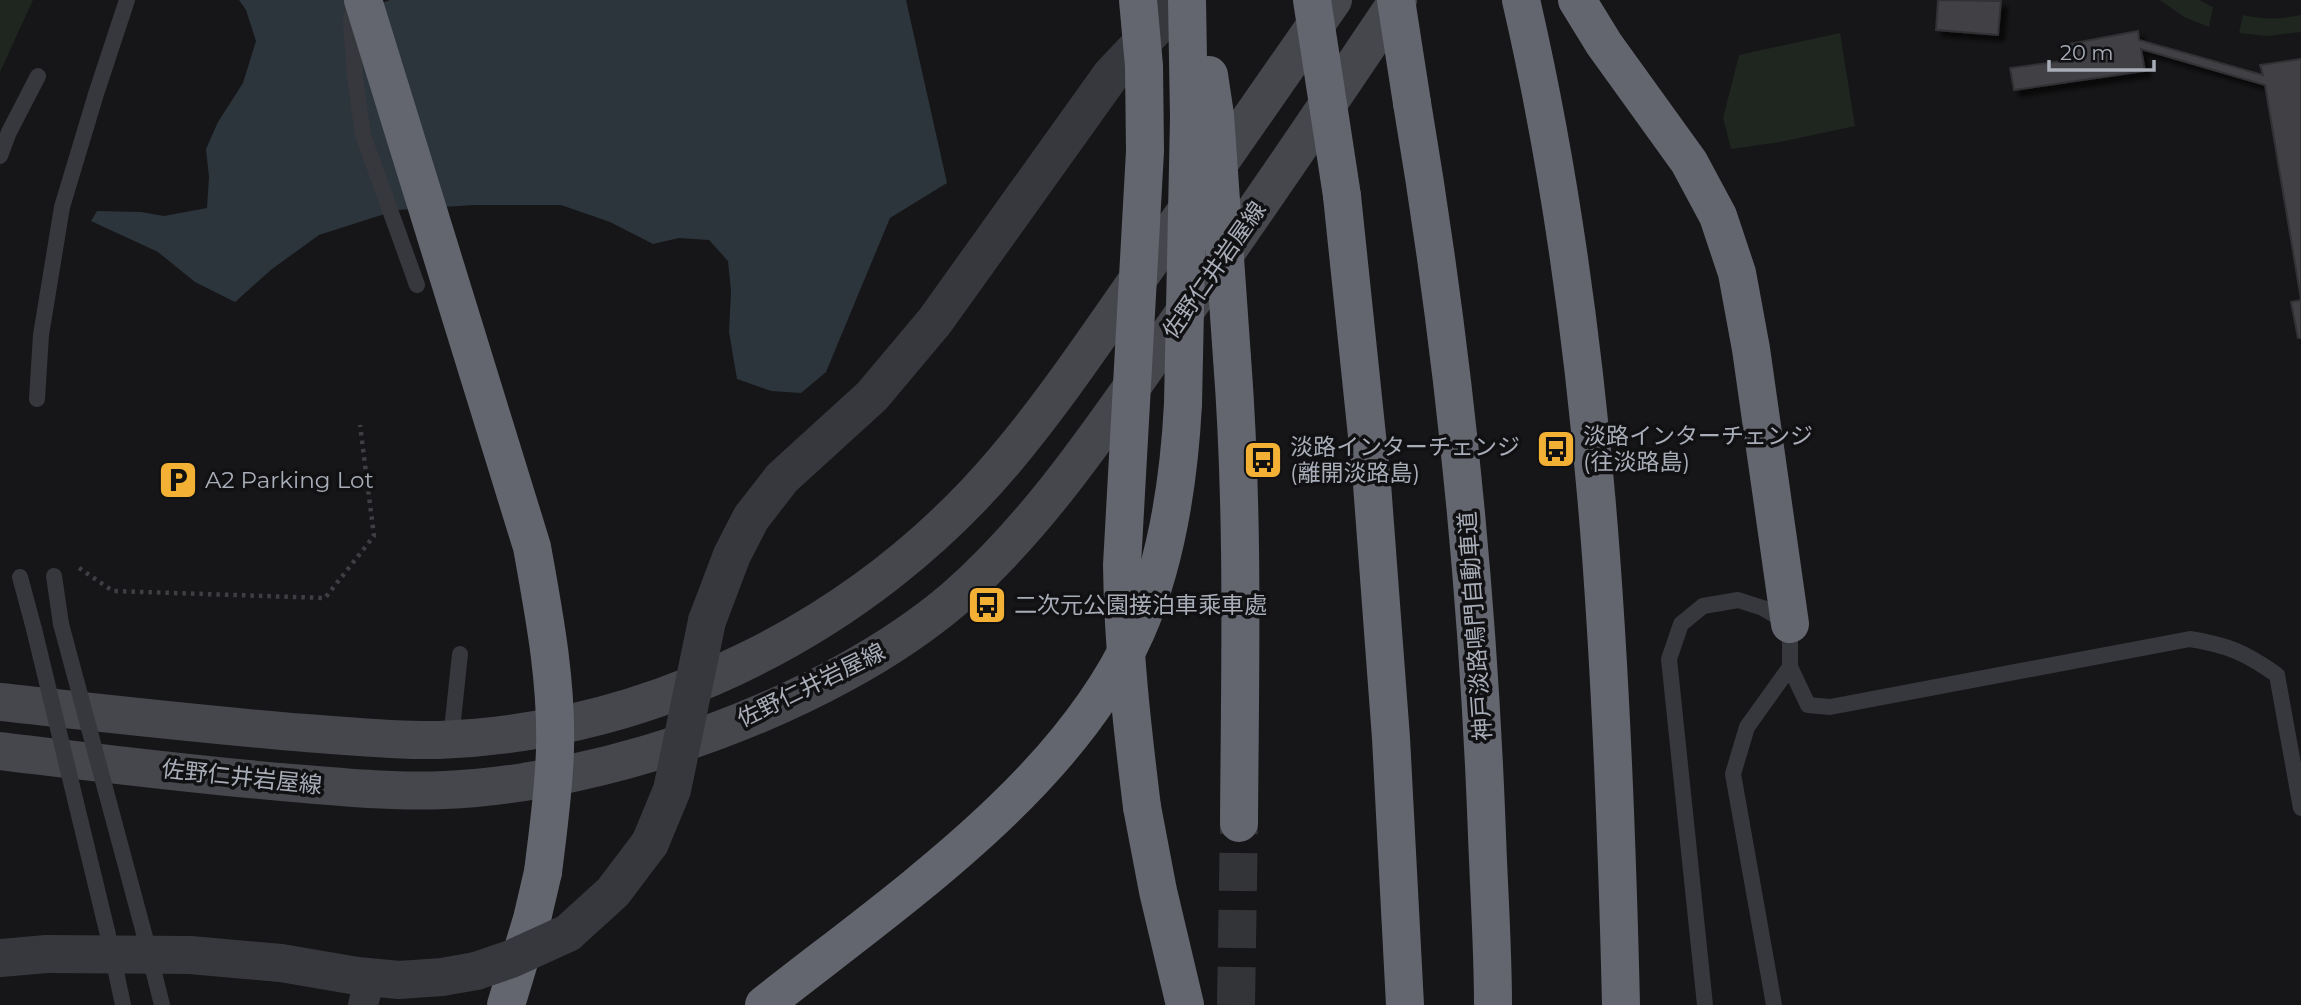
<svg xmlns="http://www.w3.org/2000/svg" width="2301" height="1005" font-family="Montserrat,'Noto Sans JP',sans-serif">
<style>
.green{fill:#1e261f}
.water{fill:#2c353c}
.building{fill:#404145;stroke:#303034;stroke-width:2;filter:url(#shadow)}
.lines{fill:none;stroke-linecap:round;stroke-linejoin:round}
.motorway-tunnel{stroke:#333438;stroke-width:38;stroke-dasharray:38 19;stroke-linecap:butt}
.path{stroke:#3d3f44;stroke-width:4.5;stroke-dasharray:3.5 5;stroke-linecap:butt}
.service{stroke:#37383d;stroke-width:16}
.minor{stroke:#37383d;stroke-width:30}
.tertiary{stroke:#37383d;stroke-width:38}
.secondary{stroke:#45474d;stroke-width:38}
.motorway{stroke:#63666e;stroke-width:38}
.service-bridge{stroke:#37383d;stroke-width:16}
.tertiary-bridge{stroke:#37383d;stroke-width:38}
.motorway-bridge{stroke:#63666e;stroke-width:38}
.labels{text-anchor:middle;stroke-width:7;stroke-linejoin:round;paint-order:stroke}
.street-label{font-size:23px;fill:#a8adb8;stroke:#111113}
.poi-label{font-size:23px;fill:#a8adb8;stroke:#111113;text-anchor:start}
</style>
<defs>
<filter id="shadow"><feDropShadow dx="6" dy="6" stdDeviation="2" flood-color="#0009"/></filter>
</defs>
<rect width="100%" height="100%" fill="#161618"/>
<path class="green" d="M0 0H33L0 72Z
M2160 0H2199L2213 7 2209 27 2184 17Z
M2243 15C2264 20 2280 19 2301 15V32L2268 36 2239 33Z
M1840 33 1855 126 1780 142 1731 149 1723 118 1739 55Z"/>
<path class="water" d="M239 0H354L379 4 390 0H906L947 183 890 218 826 372 801 393 771 391 737 379 729 332 731 291 728 261 709 240 679 238 653 244 610 222 561 205H474L397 210 319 235 272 269 235 302 195 282 158 252 91 221 97 211 141 212 164 216 207 208 209 177 206 149 218 122 243 83 256 41 246 10Z"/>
<path class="building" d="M1938 0 2001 1 1998 35 1936 30Z
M2138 31 2139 40 2263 75 2260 65 2301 59V299L2265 85 2141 49 2145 71 2014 90 2010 68 2071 60 2069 44Z
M2301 300V338H2298L2291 302Z"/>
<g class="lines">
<path class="motorway-tunnel" d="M1236 1005 1239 823"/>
<path class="path" d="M79 568 113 591 325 598 374 536 360 425"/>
<path class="service" d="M353 10 351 21 355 78 363 135 417 285
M0 156 9 132 38 76
M37 399 41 335 62 207 96 94 127 0
M54 576 61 624
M20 577 34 629
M1790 667 1808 705 1830 707 2190 639C2228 645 2246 653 2277 675L2301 808
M451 739 460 654
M112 953 123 1005
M149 953 162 1005
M1705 1005 1669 659 1681 624 1703 606 1738 600 1763 608 1790 624V667L1747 727 1733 774 1774 1005"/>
<path class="minor" d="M363 1005 370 978"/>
<path class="tertiary" d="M707 621 732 555 751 518 782 478 872 396 935 321 1111 75 1182 0
M568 933 613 892 650 843
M190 955 281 963 357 976 399 980 442 977 476 971
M0 958 47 954"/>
<path class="secondary" d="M0 702C102 713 204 725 306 733 350 736 395 741 439 740 655 732 866 625 1005 460 1058 397 1104 327 1152 259 1213 173 1273 86 1333 0
M0 751C102 763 203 776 305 784 351 788 399 792 445 790 610 783 830 705 955 598 1036 527 1098 435 1160 347 1241 232 1320 117 1398 0"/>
<path class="motorway" d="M1521 0C1597 328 1613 669 1621 1005
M1577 0 1604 44 1689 162 1718 216 1737 273 1751 349 1790 624
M1412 103C1453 345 1478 590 1487 835 1489 892 1493 949 1493 1005
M1342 196 1372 484 1391 738 1405 1005
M1232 358C1244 513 1240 668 1239 823
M1142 807 1158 891 1185 1005
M506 1005 532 919 543 872
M764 1005C894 902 1066 787 1136 632 1167 562 1179 480 1183 404"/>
<path class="service-bridge" d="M61 624 145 937
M34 629 108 935"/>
<path class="tertiary-bridge" d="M650 843 672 790 707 621
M47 954 190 955
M476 971 511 959 568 933"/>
<path class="motorway-bridge" d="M363 0 532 547C544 614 557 681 555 749 554 790 548 831 543 872
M1138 0 1144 66 1145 151 1122 565C1123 646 1132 726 1142 807
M1312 0 1342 196
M1396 0 1412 103
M1209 75 1215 115 1232 358
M1183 404 1189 118 1187 0"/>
</g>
<defs>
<g id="bus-square" transform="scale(2.0125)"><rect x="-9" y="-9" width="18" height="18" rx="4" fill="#f2b134" stroke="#111113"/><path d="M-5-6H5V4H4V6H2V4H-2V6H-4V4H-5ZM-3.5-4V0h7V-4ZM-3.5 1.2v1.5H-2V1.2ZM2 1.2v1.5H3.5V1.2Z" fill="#111"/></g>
<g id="parking-square" transform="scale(2.0125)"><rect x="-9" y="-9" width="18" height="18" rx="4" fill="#f2b134" stroke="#111113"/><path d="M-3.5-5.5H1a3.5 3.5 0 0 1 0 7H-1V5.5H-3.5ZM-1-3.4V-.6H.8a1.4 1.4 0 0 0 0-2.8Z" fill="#111"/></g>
</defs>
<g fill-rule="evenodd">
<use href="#bus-square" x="1556" y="449"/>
<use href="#bus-square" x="1263" y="460"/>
<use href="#parking-square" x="178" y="480"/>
<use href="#bus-square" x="987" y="605"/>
</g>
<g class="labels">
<g class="street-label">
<text transform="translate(1214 270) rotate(-55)" y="8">佐野仁井岩屋線</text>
<text transform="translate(1475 626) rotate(-94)" y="8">神戸淡路鳴門自動車道</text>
<text transform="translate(811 685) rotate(-26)" y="8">佐野仁井岩屋線</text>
<text transform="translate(242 777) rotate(6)" y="8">佐野仁井岩屋線</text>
</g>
<g class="poi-label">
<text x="1583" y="444">淡路インターチェンジ<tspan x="1583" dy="26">(往淡路島)</tspan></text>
<text x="1290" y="455">淡路インターチェンジ<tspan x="1290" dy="26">(離開淡路島)</tspan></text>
<text x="205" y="488">A2 Parking Lot</text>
<text x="1014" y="613">二次元公園接泊車乘車處</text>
</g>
</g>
<path d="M2049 60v10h105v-10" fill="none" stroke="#a8adb8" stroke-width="3.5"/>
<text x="2060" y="60" font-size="21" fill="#a8adb8" stroke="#111113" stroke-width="5" paint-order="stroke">20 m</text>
</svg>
